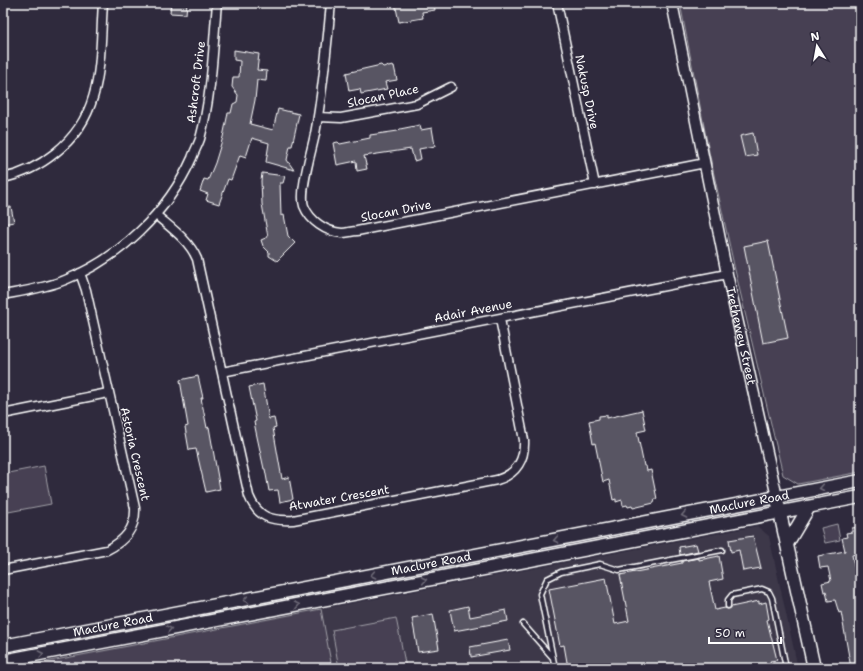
<svg xmlns="http://www.w3.org/2000/svg" width="863" height="671" font-family="'Shantell Sans',sans-serif">
<style>
.built{fill:#3c3749}
.green{fill:#464152;stroke:#a2a0a8}
.building{fill:#595564;stroke:#fff}
.lines{fill:none;stroke-linecap:round;stroke-linejoin:round}
.service-casing{stroke:#fff;stroke-width:7}
.minor-casing{stroke:#fff;stroke-width:11}
.tertiary-casing{stroke:#fff;stroke-width:13}
.secondary-casing{stroke:#fff;stroke-width:15}
.service{stroke:#2f2a3d;stroke-width:4}
.minor{stroke:#2f2a3d;stroke-width:8}
.tertiary{stroke:#2f2a3d;stroke-width:10}
.secondary{stroke:#2f2a3d;stroke-width:12}
.oneway{stroke:#6d6a77}
.labels{text-anchor:middle;stroke-width:3;stroke-linejoin:round;paint-order:stroke}
.street-label{font-size:12px;fill:#fff;stroke:#2f2a3d}
</style>
<rect width="100%" height="100%" fill="#2f2a3d"/>
<filter id="ink" filterUnits="userSpaceOnUse"><feTurbulence type="fractalNoise" baseFrequency=".025" numOctaves="2"/><feDisplacementMap in="SourceGraphic" scale="8" xChannelSelector="R" yChannelSelector="G"/><feConvolveMatrix kernelMatrix="1 2 1 2 8 2 1 2 1" color-interpolation-filters="sRGB"/></filter>
<g filter="url(#ink)">
<path class="built" d="M757 526 769 536 798 668H332L321 609Z"/>
<path class="green" d="M680 3H860V472L798 484 783 475 735 270 709 152Z
M44 466 51 504 3 513V474Z
M837 524 840 540 825 543 821 528Z
M321 609 332 668H14Z
M396 618 406 668H339L332 630Z"/>
<path class="building" d="M171 3H187L186 14 170 13Z
M395 3H434L435 10 422 12 423 18 399 22Z
M234 50 259 54 257 70 267 71 266 81 257 80 255 100 250 124 273 130 278 109 299 114 292 146H290L287 160 294 170 266 162 269 143 252 138 246 157 240 155 231 180 228 179 219 204 206 200 208 194 200 191 204 179 208 180 215 163 223 137 228 113H231L233 104 237 102 238 95 232 87 233 77H239L240 61 234 60Z
M381 65 383 67 387 66 388 67 394 66 397 80 385 82 387 89 361 94 360 89 349 91 346 73Z
M420 125 421 130 432 128 435 146 419 149 421 159 414 161 411 149 364 156 367 169 357 171 356 161 337 165 333 143 338 142 340 144 370 138V135L398 131 400 129Z
M753 133 757 155 745 157 740 136Z
M262 173 285 176 283 183H280L281 216 284 215 288 236 295 243 277 261 269 256V252L263 246 261 240 268 237 262 204 261 181Z
M11 207 14 222 3 224V208Z
M768 241 788 338 763 343 744 246Z
M198 376 203 398H201L207 428 209 427 220 489 206 492 196 449 189 450 185 427 188 426 180 380Z
M263 384 269 419 274 418 276 427 273 428 282 479 289 477 293 499 280 502 278 490 269 491 265 469H264L256 432 254 422 256 421 249 387Z
M642 410 646 430 637 432 644 466H646L647 471 651 470 657 499H655L654 503 633 508 632 506 628 507 627 505 623 506 622 500 616 502V499L613 500 609 480 603 482 595 443 593 444 589 421 599 419V416L607 415V418Z
M860 527V553L852 555 860 596V668H851L841 612 839 613 835 600 828 601 826 591 824 592 822 583 831 581 828 567 820 568 818 556 845 551 842 538 847 537 846 533 852 532V528Z
M753 536 761 568 743 571 739 550 731 552 729 540Z
M696 544 698 551 680 555 679 547Z
M719 556 723 579 709 582 715 610 725 608 728 609 731 607 759 601V604L766 602 769 619 767 620 777 660 770 661 771 665 755 668H568L564 645 560 646 549 589 606 578 615 624 629 621 620 575 682 563V561L699 558V560Z
M468 606 470 617 506 610 508 621 454 631 450 610Z
M433 614 439 649 418 652 412 618Z
M508 640 510 650 471 657 470 647Z"/>
<g class="lines">
<g class="service-casing">
<path id="service" d="M728 606V600L732 595 762 589 769 592 772 598 786 668
M523 624 553 658
M555 668 540 594 547 579 561 572 600 564 619 570 722 550"/>
</g>
<g class="minor-casing">
<path id="minor" d="M331 3C327 47 323 91 315 134 312 150 299 191 304 206 310 221 326 232 342 233 347 233 352 231 357 231L705 163
M557 3 595 185
M318 117 341 118 417 104 451 87
M3 178C23 174 39 166 55 153 105 114 99 60 103 3
M156 215C171 228 189 240 197 259L249 496C258 518 271 521 293 520L497 480C517 474 525 459 524 440L500 319
M3 295C24 291 45 288 65 280 120 258 168 212 192 158 194 152 198 145 200 139 212 95 213 48 217 3
M222 372 727 274
M3 414 108 393
M3 570 107 550C124 541 136 529 135 508L86 290 80 273"/>
</g>
<g class="tertiary-casing">
<g id="tertiary">
<path id="s1" d="M672 3 727 274 777 497"/>
</g>
</g>
<g class="secondary-casing">
<g id="secondary">
<path d="M778 504 814 668"/>
<path d="M787 544 809 507"/>
<path id="s2" d="M3 646 860 481"/>
<path d="M3 661 860 497"/>
</g>
</g>
<use href="#service" class="service"/>
<use href="#minor" class="minor"/>
<use href="#tertiary" class="tertiary"/>
<use href="#secondary" class="secondary"/>
</g>
<defs><path id="oneway-chevron" d="M-2-3.5L2.5 0L-2 3.5" fill="none" stroke-width="1.6" stroke-linecap="round" stroke-linejoin="round"/></defs>
<g class="oneway">
<use href="#oneway-chevron" transform="translate(822 488) rotate(169)"/>
<use href="#oneway-chevron" transform="translate(684 515) rotate(169)"/>
<use href="#oneway-chevron" transform="translate(556 540) rotate(169)"/>
<use href="#oneway-chevron" transform="translate(373 575) rotate(169)"/>
<use href="#oneway-chevron" transform="translate(424 580) rotate(-11)"/>
<use href="#oneway-chevron" transform="translate(246 600) rotate(169)"/>
<use href="#oneway-chevron" transform="translate(297 605) rotate(-11)"/>
<use href="#oneway-chevron" transform="translate(169 629) rotate(-11)"/>
<use href="#oneway-chevron" transform="translate(41 654) rotate(-11)"/>
</g>
</g>
<g class="labels">
<g class="street-label">
<text transform="translate(196 82) rotate(-83)" y="4">Ashcroft Drive</text>
<text transform="translate(587 92) rotate(78)" y="4">Nakusp Drive</text>
<text transform="translate(383 96) rotate(-12)" y="4">Slocan Place</text>
<text transform="translate(396 211) rotate(-11)" y="4">Slocan Drive</text>
<text transform="translate(473 311) rotate(-11)" y="4">Adair Avenue</text>
<text dy="4" stroke="none"><textPath href="#s1" startOffset="340">Trethewey Street</textPath></text>
<text transform="translate(135 454) rotate(77)" y="4">Astoria Crescent</text>
<text transform="translate(339 498) rotate(-10)" y="4">Atwater Crescent</text>
<text dy="4" stroke="none"><textPath href="#s2" startOffset="760">Maclure Road</textPath></text>
<text dy="4" stroke="none"><textPath href="#s2" startOffset="436">Maclure Road</textPath></text>
<text dy="4" stroke="none"><textPath href="#s2" startOffset="112">Maclure Road</textPath></text>
</g>
</g>
<rect width="863" height="671" fill="none" stroke="#2f2a3d" stroke-width="16"/>
<rect x="8" y="8" width="847" height="655" fill="none" stroke="#fff" stroke-width="1.5" filter="url(#ink)"/>
<g transform="translate(817 46) rotate(349)" stroke="#2f2a3d" stroke-width="3" paint-order="stroke">
<path d="M0-3L7 15L0 10L-7 15Z" fill="#ffffff"/>
<text y="-6" font-size="11" font-weight="bold" text-anchor="middle" fill="#ffffff">N</text>
</g>
<path d="M709 637v6h72v-6" fill="none" stroke="#ffffff" stroke-width="2"/>
<text x="715" y="637" font-size="12" fill="#ffffff" stroke="#2f2a3d" stroke-width="3" paint-order="stroke">50 m</text>
</svg>
